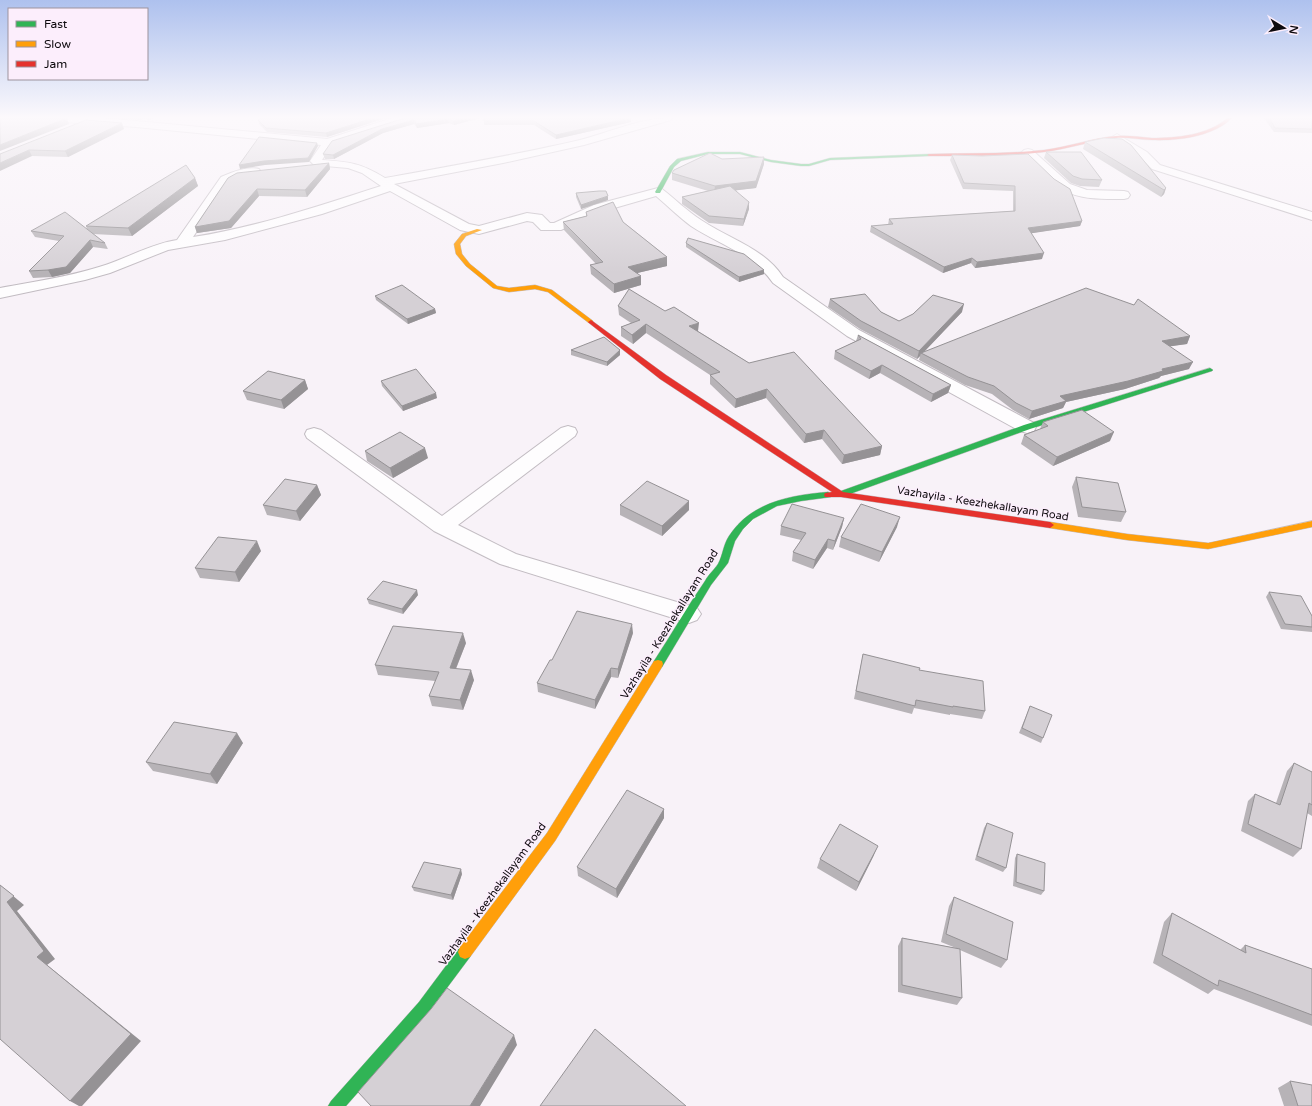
<svg xmlns="http://www.w3.org/2000/svg" width="1312" height="1106" font-family="'Varela Round',sans-serif">
<style>
.lines{fill:none;stroke-linecap:round;stroke-linejoin:round}
.street-casing{stroke:#c2bcc2;stroke-width:2}
.fast-casing{stroke:#c2bcc2;stroke-width:1}
.slow-casing{stroke:#c2bcc2;stroke-width:1}
.jam-casing{stroke:#c2bcc2;stroke-width:1}
.street{fill:#fefdfe;fill-rule:evenodd}
.fast{fill:#30b455;fill-rule:evenodd}
.slow{fill:#ff9f0a;fill-rule:evenodd}
.jam{fill:#e5322d;fill-rule:evenodd}
.wall{fill:#b7b3b7}
.shaded-wall{fill:#959295}
.building{fill:#d5d0d5;stroke:#959295}
.labels{text-anchor:middle;stroke-width:3;stroke-linejoin:round;paint-order:stroke}
.street-label{font-size:11px;fill:#0e0a0e;stroke:#fceefc}
</style>
<rect width="100%" height="100%" fill="#f8f2f8"/>
<g class="lines">
<g class="street-casing">
<path id="street" d="M45 118H100L136 121 327 139 392 118H409L408 120 332 144 322 160C350 162 361 163 385 178 450 166 516 155 580 140 611 132 640 118 672 118L671 120 584 145 503 163 394 184 469 224 479 226 527 213 542 215 550 223H554L594 205 658 188 662 189C675 199 687 211 701 220 729 239 764 248 783 277L859 330 1034 423 1036 427 1034 431 1027 433 1020 431 847 336 773 283C753 254 720 245 691 226 679 217 668 206 656 196L604 211 561 230H541L533 222 527 221 479 234 460 230 390 191 322 214 225 240 168 250 110 273 85 280 0 298V288C33 282 67 277 99 267 126 259 150 244 177 240L221 177C232 172 247 166 259 169L261 172 259 175 239 178 229 183 193 237C257 227 319 206 381 186L362 173 348 168 314 165 310 161 321 145 136 127 50 121Z
M1117 134 1147 152 1160 165 1312 212V220L1152 169 1139 156 1113 139 1112 137Z
M1028 149 1032 150 1070 184 1087 190 1124 191 1128 192 1130 195 1128 198 1124 199C1104 199 1081 200 1063 190 1051 184 1034 164 1024 154L1022 152 1024 150Z
M568 426 575 428 577 432 575 436 458 525 516 554 697 608 701 614 697 620 689 623 500 564 434 531 307 438 305 434 307 430 314 428 321 430 442 516 561 428Z"/>
</g>
<g class="fast-casing">
<path id="fast" d="M708 152H740L771 160 801 164H809L830 158 929 154 931 155 929 156 830 160 809 166H801L771 162 740 154H708L681 161 674 167 660 193H656L655 192 670 166 677 159Z
M1210 368 1213 370 1212 371 1030 429 847 495H841L840 493 841 491 1024 425Z
M828 492 832 495 831 497 801 501 777 506 753 519 743 529 735 541 728 563 711 585 662 667 658 668 654 667 653 664 654 661C671 635 687 607 705 581 708 575 714 570 718 564 723 555 723 545 729 536 751 502 791 495 828 492Z
M465 945 470 947 472 952 470 957 429 1012 346 1106H328L331 1101 419 1002 460 947Z"/>
</g>
<g class="slow-casing">
<path id="slow" d="M477 229 482 230 466 236 460 244 462 254 470 264 497 286 509 288 535 285 552 290 593 321V323H589L548 292 535 289 509 292 493 288 466 266 456 254 454 244 462 234Z
M1312 521V527L1208 549 1127 540 1050 528 1046 525 1050 522 1127 534 1208 543Z
M658 660 662 661 663 664 662 667 555 841 470 957 465 959 460 957 458 952 460 947 547 833 654 661Z"/>
</g>
<g class="jam-casing">
<path id="jam" d="M1227 118H1232C1213 137 1177 141 1152 140 1140 140 1128 137 1116 138 1091 141 1068 149 1044 152 1006 157 967 156 929 156L927 155 929 154C967 153 1006 154 1044 150 1068 147 1092 138 1116 136 1128 135 1140 137 1152 138 1176 138 1209 135 1227 118Z
M591 320 666 375 843 492 1050 522 1054 525 1050 528 841 497H825L824 495 825 493 832 492 660 379 589 323 588 322Z"/>
</g>
<use href="#street" class="street"/>
<use href="#fast" class="fast"/>
<use href="#slow" class="slow"/>
<use href="#jam" class="jam"/>
</g>
<path class="wall" d="M120 118H153L150 120 144 119 140 120Z
M386 118 327 137 267 132 259 124 258 120Z
M405 118H480L454 125 449 123 417 128 414 124 383 133 334 159H325L323 154Z
M1264 118H1312V133L1274 132Z
M484 121 631 122 556 139 534 125H484Z
M124 129 68 157 32 156 0 154Z
M1085 142 1166 188 1164 194 1161 197 1083 149Z
M1046 152 1102 180 1099 187 1080 186 1071 183 1044 158Z
M952 155 982 156 1082 221 1080 226 1031 233 1042 259 975 268 971 263 943 273 870 232 871 226 888 225 889 219 1013 211V191L963 189 950 160Z
M722 159 764 164 756 188 736 190 749 209 743 226 709 223 682 204V197L708 191 672 180V173Z
M329 163 330 169 307 197 259 196 231 228 197 233 195 227 228 178Z
M195 178 198 186 132 236 93 234 105 243 108 249 93 247 70 273 52 277 33 278 29 271 59 241 35 237 31 231 87 229 86 226Z
M576 193 608 200 581 209 576 197Z
M586 212 623 222 667 257V266L637 273 641 285 614 293 591 274 590 265 596 264 564 230 563 222 586 216Z
M686 243 764 274 739 282 686 247Z
M375 296 435 309 436 313 408 324 376 300Z
M830 299 881 312 899 321 962 312 924 352 1190 336 1187 344 1170 346 1189 369 1161 376 1159 378 1125 389 1066 402 1063 408 1029 419 1013 410 992 394 965 385 919 360 920 356 917 359 860 329 828 307Z
M618 306 698 331 882 446 880 455 842 464 822 439 804 443 766 398 735 408 710 384V375L646 333 633 344 621 336V327L631 323 619 315Z
M858 335 951 385 948 393 931 402 880 373 869 379 834 359 835 351 856 341Z
M571 350H620V355L607 366 571 355Z
M305 380 308 389 284 409 247 400 243 391Z
M381 381 437 398 403 411 382 386Z
M1043 422 1110 441 1053 466 1021 444 1024 435 1040 429Z
M365 451 428 458 393 478 367 461Z
M1076 477 1126 512 1121 522 1078 517 1072 487Z
M317 485 321 495 300 521 267 515 263 505Z
M620 505 689 510 662 536 620 515Z
M844 518 842 527 833 550 827 548 813 569 792 561 793 552 801 540 780 535 781 526Z
M897 527 879 562 839 547 841 537Z
M261 551 239 582 200 578 195 568Z
M1269 592 1312 616V632L1281 629 1266 597Z
M418 595 403 614 369 604 367 599Z
M633 633 618 678 611 677 595 709 538 692 537 683 552 660Z
M466 643 456 669 474 680 463 710 432 706 429 696 435 681 378 675 375 665Z
M863 654 919 670 985 711 982 719 950 714V715L914 708 912 714 854 699Z
M1030 706 1043 738 1041 743 1019 733 1028 711Z
M243 743 217 784 153 771 146 762Z
M1294 763 1312 772V816L1307 813 1301 849 1293 857 1241 831 1248 801 1255 794 1276 803 1287 771Z
M664 809V818L617 898 578 876 577 867Z
M987 823 1006 868 1003 872 975 860 984 828Z
M1017 854 1044 891 1041 895 1013 886 1015 858Z
M874 855 856 891 817 868 820 859Z
M462 874 453 900 414 891 412 887Z
M954 897 1007 960 1001 968 960 950 962 998 957 1005 898 992V946L902 938 956 948 941 942 949 906Z
M1172 913 1240 950 1245 945 1312 969V1026L1214 989 1208 994 1153 963 1164 922Z
M1290 1081 1312 1106H1284L1278 1088Z"/>
<path class="shaded-wall" d="M67 118 69 124 0 151V145Z
M373 118H386L327 137 326 133Z
M464 118H480L454 125 453 121Z
M631 118V122L556 139V135Z
M448 119 449 123 417 128 416 124Z
M414 120V124L383 133 334 159 333 155 382 129Z
M122 123 124 129 68 157 65 151Z
M317 143 318 146 309 162 265 165 240 169 239 165Z
M29 150 32 156 0 171V163Z
M764 157V164L756 188 714 193 715 186Z
M329 163 330 169 307 197 305 190Z
M195 178 198 186 132 236 128 228Z
M1166 188 1164 194 1161 197 1164 190Z
M257 189 259 196 231 228 197 233 195 227Z
M608 196V200L581 209V205Z
M749 202V209L743 226 744 219Z
M1082 221 1080 226 1027 234 1028 228Z
M90 240 93 247 70 273 52 277 48 270Z
M1044 253 1042 259 975 268 977 262Z
M667 257V266L629 275 628 267Z
M972 258 971 263 943 273 944 267Z
M764 270V274L739 282V277Z
M641 276V285L614 293V284Z
M964 304 962 312 922 354 921 353 920 356 917 359 919 351Z
M435 309 436 313 408 324 407 319Z
M699 323 698 331 689 335V326Z
M646 324V333L633 344 632 335Z
M1190 336 1187 344 1159 348 1162 341Z
M620 350V355L607 366V362Z
M1193 362 1189 369 1161 376 1159 378 1125 389 1066 402 1063 408 1029 419 1032 411 1060 396 1162 369Z
M882 365 880 373 869 379 871 371Z
M305 380 308 389 284 409 281 400Z
M951 385 948 393 931 402 933 394Z
M767 389 766 398 735 408 736 399Z
M436 393 437 398 403 411 402 406Z
M824 430 822 439 804 443 806 434Z
M1114 432 1110 441 1053 466 1057 457Z
M882 446 880 455 842 464 844 455Z
M425 448 428 458 393 478 390 468Z
M317 485 321 495 300 521 296 511Z
M689 501V510L662 536V526Z
M900 517 897 527 879 562 882 552Z
M844 518 842 527 833 550 835 541Z
M828 539 827 548 813 569 815 560Z
M257 541 261 551 239 582 235 572Z
M417 590 418 595 403 614 402 609Z
M632 624 633 633 618 678V669Z
M463 633 466 643 452 678 450 668Z
M611 668V677L595 709V700Z
M471 670 474 680 463 710 460 700Z
M237 733 243 743 217 784 210 774Z
M664 809V818L617 898 616 889Z
M878 846 874 855 856 891 859 882Z
M461 869 462 874 453 900 451 895Z
M0 885 24 905 17 911 55 959 47 965 141 1041 82 1106H79L70 1101 37 957 7 902Z
M514 1035 517 1045 480 1106H470Z"/>
<path class="building" d="M0 118H67L0 145Z
M260 118H373L326 133 266 128 258 120Z
M405 118H464L453 121 448 119 416 124 414 120 382 129 333 155 323 154 332 141Z
M484 118H630L556 135 534 121H484Z
M1269 118H1312V129L1275 128Z
M86 120 122 123 65 151 29 150 0 163V154Z
M259 137 317 143 308 158 264 161 239 165Z
M1104 138 1122 139 1131 145 1166 188 1164 190 1085 142Z
M1046 152H1081L1102 180 1082 179 1073 176Z
M710 153 722 159 764 157 756 181 715 186 672 173 674 170Z
M1028 154 1054 179 1070 189 1082 221 1028 228 1044 253 977 262 972 258 944 267 871 226 893 224 889 219 1015 211V186L964 183 952 155 982 156Z
M329 163 305 190 257 189 229 221 195 227 228 178 237 173Z
M186 165 195 178 128 228 86 226Z
M730 186 749 202 744 219 709 216 682 197Z
M599 191H606L608 196 581 205 576 193Z
M613 202 623 222 667 257 628 267 641 276 614 284 590 265 603 262 563 222 587 216 586 212Z
M65 212 105 243 90 240 66 267 48 270 29 271 64 236 31 231Z
M688 238 744 254 764 270 739 277 686 243Z
M402 285 435 309 407 319 375 296Z
M1086 288 1134 305 1138 299 1190 336 1162 341 1193 362 1162 369 1163 371 1128 381 1060 396 1066 401 1032 411 1016 403 994 386 968 377 921 353Z
M629 289 665 311 674 307 699 323 689 326 749 363 794 352 882 446 844 455 824 430 806 434 767 389 736 399 710 375 720 372 646 324 632 335 621 327 640 320 618 306Z
M865 294 881 312 899 321 913 314 933 295 964 304 919 351 861 321 830 299Z
M858 335 951 385 933 394 882 365 871 371 835 351 861 339Z
M604 337 620 350 607 362 571 350Z
M416 369 436 393 402 406 381 381Z
M268 371 305 380 281 400 243 391Z
M1082 410 1114 432 1057 457 1024 435 1048 426 1043 422Z
M400 432 425 448 390 468 365 451Z
M1076 477 1118 483 1126 512 1082 507Z
M285 479 317 485 296 511 263 505Z
M647 481 689 501 662 526 620 505Z
M792 504 844 518 835 541 828 539 815 560 793 552 806 533 781 526Z
M861 504 900 517 882 552 841 537Z
M218 537 257 541 235 572 195 568Z
M383 581 417 590 402 609 367 599Z
M1269 592 1301 596 1312 616V627L1285 624Z
M577 611 632 624 618 669 611 668 595 700 537 683 550 660H552Z
M393 626 463 633 450 668 471 670 460 700 429 696 439 672 375 665Z
M863 654 920 668 919 670 983 681 985 711 953 706V707L916 700 915 706 856 691Z
M1030 706 1052 715 1043 738 1022 728Z
M174 722 237 733 210 774 146 762Z
M1294 763 1312 772V805L1309 803 1301 849 1248 824 1255 794 1280 805Z
M627 790 664 809 616 889 577 867Z
M987 823 1013 833 1006 868 977 856Z
M840 824 878 846 859 882 820 859Z
M1017 854 1045 863 1044 891 1016 882Z
M424 862 461 869 451 895 412 887Z
M0 885 14 896 7 902 44 951 37 957 131 1034 70 1101 0 1039Z
M954 897 1013 922 1007 960 946 934Z
M1172 913 1246 953 1245 945 1312 969V1015L1219 980 1218 986 1162 955Z
M902 938 960 949 962 998 902 985Z
M447 988 514 1035 470 1106H371L358 1092 431 1009Z
M595 1029 686 1106H540Z
M1290 1081 1312 1085V1106H1298Z"/>
<linearGradient id="sky" x2="0" y2="1"><stop stop-color="#aec1ee"/><stop offset="0.43" stop-color="#fcf9fc"/><stop offset="1" stop-color="#fcf9fc" stop-opacity="0"/></linearGradient>
<rect width="1312" height="273" fill="url(#sky)"/>
<g class="labels">
<g class="street-label">
<text transform="translate(983 503) rotate(9)" y="4">Vazhayila - Keezhekallayam Road</text>
<text transform="translate(669 624) rotate(-58)" y="4">Vazhayila - Keezhekallayam Road</text>
<text transform="translate(492 894) rotate(-54)" y="4">Vazhayila - Keezhekallayam Road</text>
</g>
</g>
<rect x="8" y="8" width="140" height="72" fill="#fceefc" stroke="#9d939d"/>
<rect x="16" y="21" width="20" height="6" fill="#30b455" stroke="#9d939d"/>
<text x="44" y="28" font-size="12" fill="#0e0a0e">Fast</text>
<rect x="16" y="41" width="20" height="6" fill="#ff9f0a" stroke="#9d939d"/>
<text x="44" y="48" font-size="12" fill="#0e0a0e">Slow</text>
<rect x="16" y="61" width="20" height="6" fill="#e5322d" stroke="#9d939d"/>
<text x="44" y="68" font-size="12" fill="#0e0a0e">Jam</text>
<g transform="translate(1284 28) rotate(100)" stroke="#fceefc" stroke-width="3" paint-order="stroke">
<path d="M0-3L7 15L0 10L-7 15Z" fill="#0e0a0e"/>
<text y="-6" font-size="11" font-weight="bold" text-anchor="middle" fill="#0e0a0e">N</text>
</g>
</svg>
